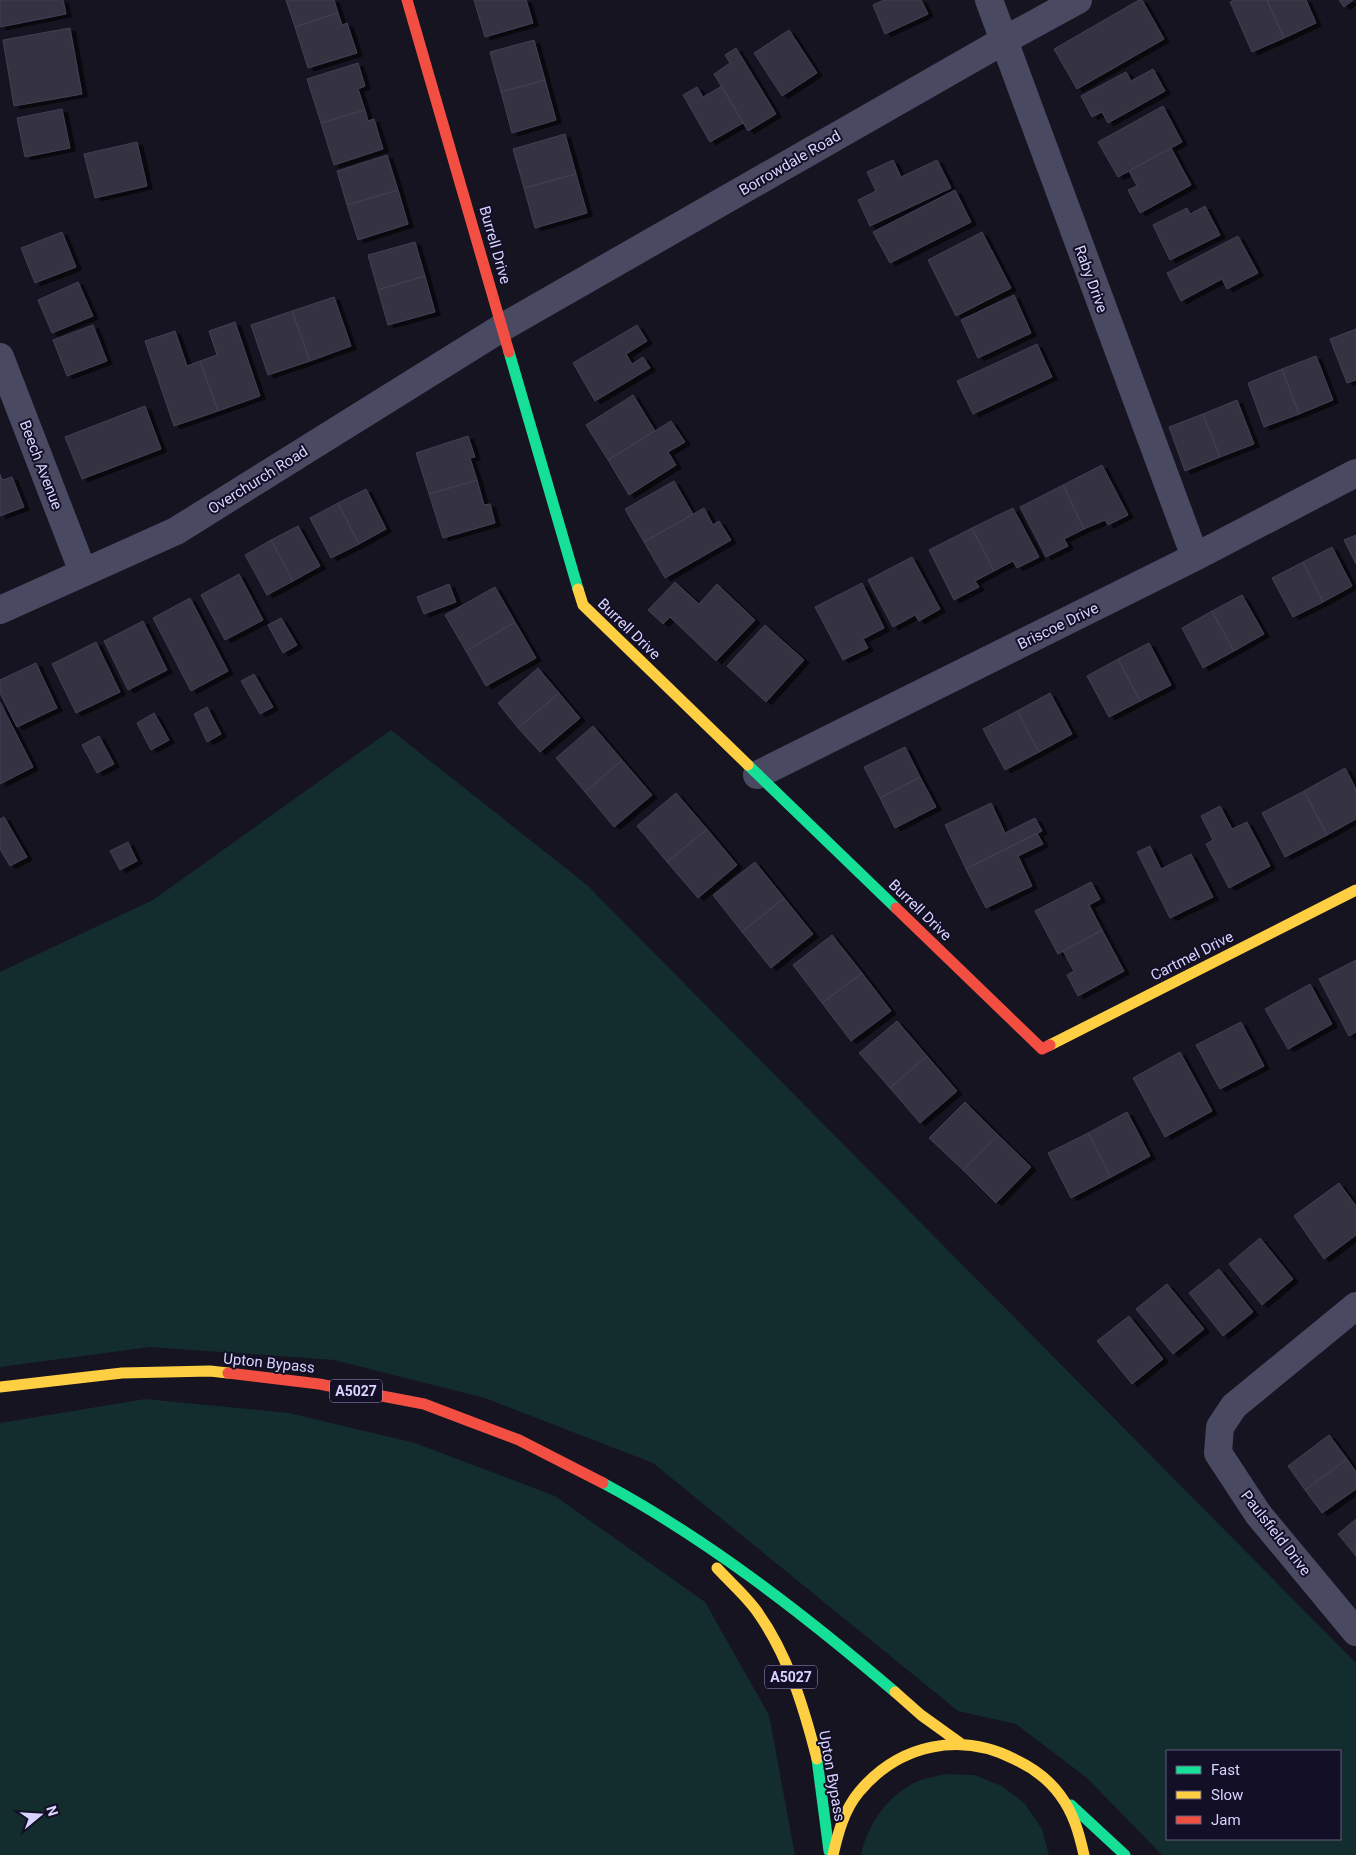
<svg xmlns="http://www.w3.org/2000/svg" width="1356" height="1855" font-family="Roboto,sans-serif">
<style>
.green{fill:#132c2d;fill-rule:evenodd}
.building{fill:#343243;stroke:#433f54;filter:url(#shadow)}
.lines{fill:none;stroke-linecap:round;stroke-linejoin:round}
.street{stroke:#4a4962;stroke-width:28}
.fast{stroke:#16e098;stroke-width:11}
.slow{stroke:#ffcf43;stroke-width:11}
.jam{stroke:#f24e42;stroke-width:11}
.labels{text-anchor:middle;stroke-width:4;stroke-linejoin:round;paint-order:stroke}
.shield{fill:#130f26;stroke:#9e99be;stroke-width:1}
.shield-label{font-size:14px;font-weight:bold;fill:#d9d4ff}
.street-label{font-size:15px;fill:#d9d4ff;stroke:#130f26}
</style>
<defs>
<filter id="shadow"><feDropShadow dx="5.5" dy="3" stdDeviation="0" flood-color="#0009"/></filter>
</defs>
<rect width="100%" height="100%" fill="#161421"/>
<path class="green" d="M391 730 587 885 1356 1663V1855H1162L1087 1778 1016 1724 958 1711 653 1463 485 1398 334 1360 150 1347 0 1367V972L153 900ZM1167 1751H1340V1839H1167Z
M145 1399 289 1413 415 1443 555 1496 705 1602 769 1715 795 1855H0V1423Z
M944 1774 974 1775 1002 1786 1025 1804 1042 1829 1049 1855H861C868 1824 886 1798 914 1783 923 1778 935 1777 944 1774Z"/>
<path class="building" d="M0 0H63L66 14 0 27Z
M286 0H334L338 13 295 27Z
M474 0H526L533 23 485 37Z
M884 0H921L928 14 885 34 873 5Z
M1139 0H1142L1164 39 1077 89 1054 49Z
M1234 0H1267L1284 38 1252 52 1230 2Z
M1267 0H1306L1316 23 1284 38Z
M1339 0H1353L1344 7Z
M338 13 342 25 347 23 357 53 308 68 295 27Z
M70 28 82 94 14 106 3 40Z
M789 30 817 73 782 96 754 53Z
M534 40 545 80 501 92 490 52Z
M736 48 776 114 748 131 714 74 730 63 725 55Z
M358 63 365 86 358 89 365 110 321 123 307 79Z
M1153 69 1165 91 1108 123 1102 112 1092 117 1081 96 1126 72 1131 81Z
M545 80 556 120 512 133 501 92Z
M722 86 743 123 710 142 683 95 697 87 703 97Z
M1163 106 1182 142 1118 177 1098 142Z
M62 109 70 148 25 157 17 118Z
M365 110 368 121 374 119 383 149 334 165 321 123Z
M565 134 576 174 524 188 513 149Z
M137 142 147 186 95 198 84 154Z
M1171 148 1191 185 1140 213 1128 190 1137 186 1129 171Z
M387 155 398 190 347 205 337 171Z
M893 160 901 177 937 160 951 188 870 226 858 200 876 191 867 172Z
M576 174 587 213 535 228 524 188Z
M398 190 408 224 358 240 347 205Z
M955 190 971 222 890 263 873 232Z
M1205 206 1220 235 1170 260 1153 225 1187 208 1190 214Z
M62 232 76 267 35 283 21 248Z
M982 232 1011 288 956 316 928 260Z
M1238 236 1258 273 1227 289 1222 279 1181 301 1167 273Z
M415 242 425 276 378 290 368 255Z
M425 276 435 312 388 325 378 290Z
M78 282 93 316 52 333 38 300Z
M1014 295 1031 333 978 358 961 320Z
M334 297 351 346 310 361 292 311Z
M292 311 310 361 268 375 251 325Z
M235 322 260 396 218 411 200 361 217 355 209 331Z
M93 325 107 361 67 376 53 340Z
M637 325 647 341 626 354 632 364 643 357 650 368 595 401 573 363Z
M1356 329V380L1347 383 1330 339Z
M175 331 187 366 200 361 218 411 174 426 145 341Z
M1037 344 1052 377 973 414 957 381Z
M1316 356 1333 400 1299 414 1282 369Z
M1282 369 1299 414 1264 427 1248 383Z
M633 395 655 431 608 460 586 425Z
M1237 400 1254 444 1220 457 1203 414Z
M145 406 161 449 82 479 65 437Z
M1203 414 1220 457 1185 471 1169 427Z
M671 421 685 442 668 452 676 465 629 495 608 460Z
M468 436 475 457 470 458 477 480 429 494 416 453Z
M1102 465 1128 515 1108 525 1105 520 1084 529 1063 485Z
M0 474 2 480 12 477 24 507 0 516Z
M477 480 484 505 490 504 495 523 443 538 429 494Z
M674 481 693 514 644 542 625 509Z
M1063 485 1084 529 1064 539 1068 546 1046 557 1020 507Z
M366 489 386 529 359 544 338 503Z
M338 503 359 544 331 558 310 518Z
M704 508 713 525 719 521 731 540 665 578 644 542Z
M1013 508 1039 557 1017 568 1013 561 994 571 972 528Z
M298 526 320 566 293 581 271 540Z
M972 528 994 571 975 581 979 587 954 600 929 550Z
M1356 535V564L1344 540Z
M271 540 293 581 267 595 245 555Z
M1332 547 1352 586 1323 602 1303 562Z
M912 557 940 609 919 621 915 615 893 627 868 580Z
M1303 562 1323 602 1293 617 1272 578Z
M239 574 263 620 225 640 201 595Z
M675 582 699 604 717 584 755 620 716 661 670 617 663 624 648 610Z
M862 583 884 628 863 639 868 648 843 660 815 607Z
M449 584 456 602 424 614 417 597Z
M495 587 515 622 466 651 445 615Z
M1242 595 1264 634 1234 651 1212 611Z
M190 598 228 671 191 691 153 618Z
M1212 611 1234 651 1203 668 1182 628Z
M281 618 297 645 283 653 268 625Z
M143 621 167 670 128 690 104 641Z
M515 622 536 658 486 686 466 651Z
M765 625 804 660 766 702 727 666Z
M96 642 120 692 76 713 52 664Z
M1149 643 1171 685 1140 701 1118 659Z
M1118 659 1140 701 1109 717 1087 676Z
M36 663 57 708 17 727 0 693V680Z
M538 668 559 693 518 728 498 703Z
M254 674 273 707 260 714 241 681Z
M559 693 580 718 540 752 518 728Z
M1050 693 1072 734 1039 752 1017 711Z
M0 702 33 767 0 784Z
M207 707 221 734 207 742 194 714Z
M1017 711 1039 752 1005 770 983 729Z
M154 713 169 740 151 750 137 723Z
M593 726 622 760 585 792 556 758Z
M99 736 114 764 97 773 82 745Z
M905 747 920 777 880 798 864 767Z
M622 760 652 795 614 827 585 792Z
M1345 768 1356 789V819L1327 835 1304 791Z
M920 777 936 807 895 828 880 798Z
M1304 791 1327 835 1285 857 1262 813Z
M676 793 707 829 667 862 637 826Z
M991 803 1005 833 1035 818 1042 831 966 869 945 825Z
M1220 806 1232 829 1247 822 1270 866 1229 888 1206 844 1213 840 1201 816Z
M4 817 27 857 10 866 0 849V819Z
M707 829 737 865 698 898 667 862Z
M1037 833 1043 844 1018 856 1032 886 986 908 966 869Z
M128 842 137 861 120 870 110 851Z
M1150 846 1161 869 1191 854 1213 897 1170 918 1137 852Z
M755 862 784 898 742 932 713 895Z
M1091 882 1100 899 1089 905 1102 930 1058 954 1035 911Z
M784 898 813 934 771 968 742 932Z
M1102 930 1124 971 1078 996 1067 975 1074 971 1063 951Z
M832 935 862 973 822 1003 793 965Z
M1356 960V1032L1349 1036 1319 979Z
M862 973 891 1011 851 1041 822 1003Z
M1310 984 1332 1024 1288 1049 1265 1009Z
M897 1021 927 1056 890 1088 859 1053Z
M1241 1022 1264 1066 1220 1089 1196 1045Z
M1180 1052 1212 1111 1165 1137 1133 1078Z
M927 1056 957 1091 920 1123 890 1088Z
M965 1102 998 1135 963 1170 929 1138Z
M1127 1112 1150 1156 1111 1177 1088 1133Z
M1088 1133 1111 1177 1071 1198 1048 1153Z
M998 1135 1031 1167 996 1203 963 1170Z
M1339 1183 1356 1206V1235L1324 1259 1294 1216Z
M1260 1238 1293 1279 1262 1305 1229 1264Z
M1219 1269 1253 1312 1223 1336 1189 1293Z
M1167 1284 1204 1329 1173 1354 1136 1309Z
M1129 1316 1163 1359 1132 1384 1097 1341Z
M1329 1435 1347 1459 1305 1490 1288 1466Z
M1347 1459 1356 1472V1489L1322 1513 1305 1490Z
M1356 1519V1556L1338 1534Z"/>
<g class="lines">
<path class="street" d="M989 0 1195 557
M0 357 83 572
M0 610 176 531 503 327 1003 41 1078 0
M757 775 1195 557 1356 473
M1356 1306 1234 1406 1220 1427 1218 1453 1258 1514 1356 1632"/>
<path class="fast" d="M509 352 578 589
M748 765 896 908
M603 1483C707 1539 805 1615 895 1692
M817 1759 829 1851
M1071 1805 1125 1855"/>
<path class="slow" d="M578 589 583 605 748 765
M1050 1045 1356 890
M0 1387 122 1373 210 1371 228 1373
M717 1568C730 1582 745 1595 756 1610 788 1654 804 1708 817 1759
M895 1692 921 1715 960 1743
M833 1855C838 1833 844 1810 859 1792 899 1744 961 1731 1016 1760 1033 1768 1049 1780 1060 1795 1074 1814 1079 1833 1084 1855"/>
<path class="jam" d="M407 0 509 352
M896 908 1042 1049 1050 1045
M228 1373 319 1384 424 1404 519 1440 603 1483"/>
</g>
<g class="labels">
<g class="shield">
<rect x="330" y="1379.5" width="52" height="23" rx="4"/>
<rect x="765" y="1665.5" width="52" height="23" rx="4"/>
</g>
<g class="shield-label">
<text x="356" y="1396">A5027</text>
<text x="791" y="1682">A5027</text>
</g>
<g class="street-label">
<text transform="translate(790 163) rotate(-30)" y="5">Borrowdale Road</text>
<text transform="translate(495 245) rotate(74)" y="5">Burrell Drive</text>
<text transform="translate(1091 279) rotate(70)" y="5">Raby Drive</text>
<text transform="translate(41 465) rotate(69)" y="5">Beech Avenue</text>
<text transform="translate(258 480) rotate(-32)" y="5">Overchurch Road</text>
<text transform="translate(1058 626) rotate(-26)" y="5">Briscoe Drive</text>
<text transform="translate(629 629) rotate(44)" y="5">Burrell Drive</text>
<text transform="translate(920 910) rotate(44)" y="5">Burrell Drive</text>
<text transform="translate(1192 956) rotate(-27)" y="5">Cartmel Drive</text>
<text transform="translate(269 1363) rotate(6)" y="5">Upton Bypass</text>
<text transform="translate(1276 1533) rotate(52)" y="5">Paulsfield Drive</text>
<text transform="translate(832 1776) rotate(80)" y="5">Upton Bypass</text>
</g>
</g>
<rect x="1166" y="1750" width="175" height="90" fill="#130f26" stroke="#625e7d"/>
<rect x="1176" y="1766" width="25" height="8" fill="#16e098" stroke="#625e7d"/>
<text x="1211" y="1775" font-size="15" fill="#d9d4ff">Fast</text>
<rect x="1176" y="1791" width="25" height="8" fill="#ffcf43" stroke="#625e7d"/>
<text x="1211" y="1800" font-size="15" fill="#d9d4ff">Slow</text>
<rect x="1176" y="1816" width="25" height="8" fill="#f24e42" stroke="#625e7d"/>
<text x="1211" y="1825" font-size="15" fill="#d9d4ff">Jam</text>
<g transform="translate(40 1815) rotate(72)" stroke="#130f26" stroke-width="4" paint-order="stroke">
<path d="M0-4L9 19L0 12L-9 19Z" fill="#d9d4ff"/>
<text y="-8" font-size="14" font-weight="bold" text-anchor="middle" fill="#d9d4ff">N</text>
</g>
</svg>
